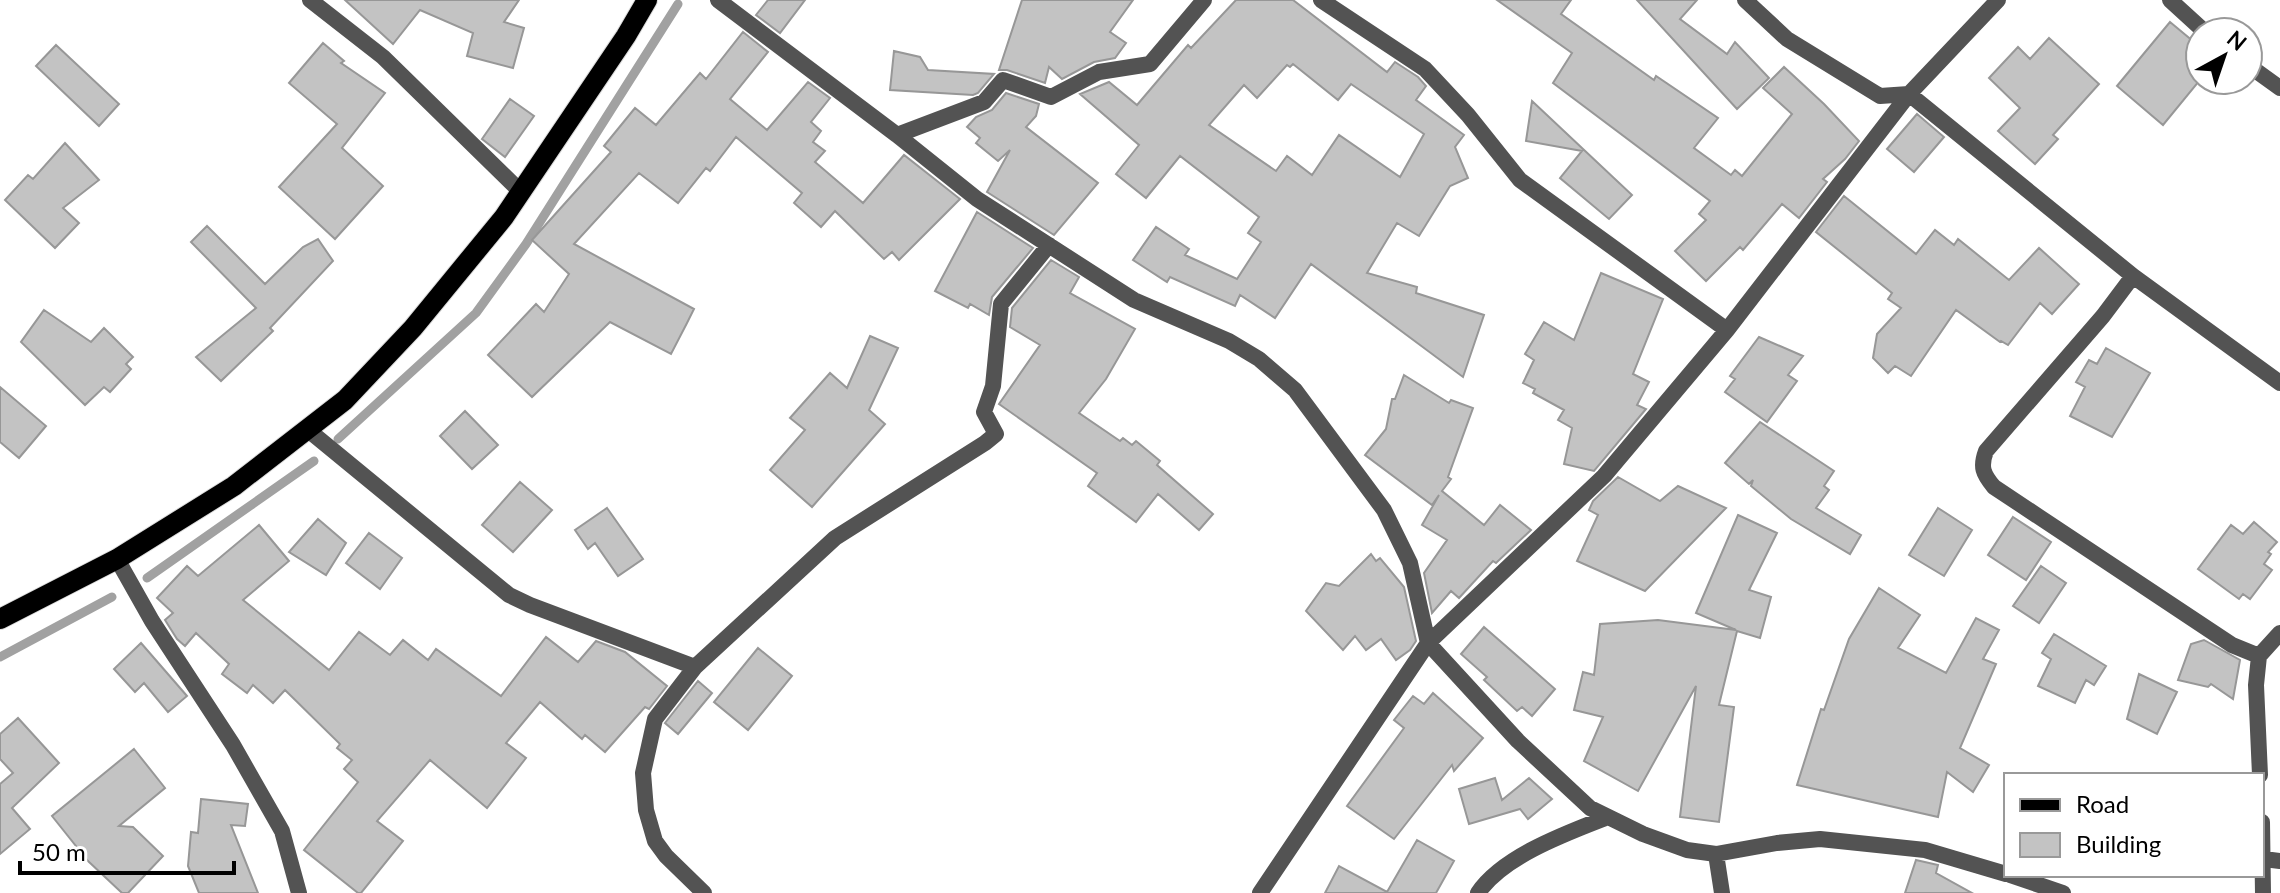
<svg xmlns="http://www.w3.org/2000/svg" width="2280" height="893" font-family="Lato,sans-serif">
<style>
.lines{fill:none;stroke-linecap:round;stroke-linejoin:round}
.stream{stroke:#a1a1a1;stroke-width:9}
.building{fill:#c3c3c3;stroke:#979797;stroke-width:2;fill-rule:evenodd}
.primary-casing{stroke:#dbdbdb;stroke-width:22}
.minor{stroke:#535353;stroke-width:16}
.primary{stroke:#000;stroke-width:20}
</style>
<rect width="100%" height="100%" fill="#fff"/>
<g class="lines">
<path class="stream" d="M338 439 476 313 526 244 678 4
M147 578 314 461
M0 657 112 597"/>
</g>
<path class="building" d="M345 0H519L504 22 524 28 513 68 467 56 473 33 420 10 393 44Z
M768 0H805L780 33 756 15Z
M1022 0H1133L1110 32 1126 43 1115 58 1094 62 1062 79 1049 67 1045 83 1007 70H999Z
M1236 0H1293L1387 72 1395 62 1418 77 1426 86 1416 100 1464 135 1455 147 1468 178 1450 186 1419 236 1397 223 1367 273 1417 287 1416 293 1484 315 1463 377 1311 264 1275 318 1240 295 1235 306 1170 277 1167 282 1133 260 1156 227 1189 249 1185 255 1237 279 1261 242 1248 233 1259 217 1180 156 1146 198 1116 174 1139 145 1080 94 1109 82 1137 105 1188 45 1191 48ZM1293 64 1338 100 1351 84 1424 134 1400 177 1339 135 1312 175 1287 156 1276 171 1209 125 1244 85 1257 98 1287 65 1290 67Z
M1497 0H1571L1561 14 1654 80 1656 76 1718 118 1694 148 1731 175 1735 170 1742 176 1792 114 1763 88 1784 67 1824 104 1859 141 1845 159 1823 179 1827 182 1799 218 1782 204 1743 250 1740 247 1706 281 1675 251 1706 220 1699 214 1710 201 1553 83 1572 53Z
M1637 0H1697L1680 19 1727 54 1735 42 1769 78 1737 109Z
M2170 22 2200 47V80L2163 125 2117 86Z
M743 32 768 52 730 99 767 130 808 82 830 98 811 122 821 131 813 142 825 151 815 162 863 203 904 155 960 199 899 260 892 252 884 259 835 211 821 227 794 203 802 193 736 137 710 171 706 168 678 203 639 173 574 244 694 309 687 323 671 354 610 322 532 397 488 355 536 304 544 312 569 274 532 240 611 152 604 146 635 108 656 125 700 73 706 79Z
M2049 38 2099 84 2053 135 2058 139 2035 164 1998 131 2020 108 1989 78 2018 47 2030 59Z
M323 43 344 61 341 63 385 93 342 148 383 186 335 239 279 187 337 124 289 83Z
M56 45 119 104 99 126 36 66Z
M894 51 920 57 928 70 994 74 978 93 973 95 890 90Z
M1006 93 1039 104 1036 116 1026 127 1098 183 1054 235 987 192 1010 150 998 161 976 143 980 138 967 127 976 117 992 110Z
M510 99 534 116 505 157 482 139Z
M1532 101 1632 195 1609 219 1560 178 1582 151 1526 141Z
M1917 114 1944 137 1914 172 1887 149Z
M65 143 99 180 63 208 79 223 55 248 5 200 28 175 33 179Z
M1844 196 1916 254 1935 230 1954 245 1958 239 2009 280 2039 248 2079 284 2052 314 2040 303 2008 345 2001 341 2000 342 1956 310 1911 376 1895 366 1888 373 1873 358 1877 334 1901 308 1888 299 1892 293 1816 232Z
M977 212 1033 248 992 297 989 315 970 304 968 308 935 291Z
M207 226 265 284 303 247 318 239 333 261 270 328 273 331 221 381 196 357 256 308 191 242Z
M1051 260 1079 277 1070 293 1135 329 1106 379 1079 413 1120 441 1123 438 1132 445 1136 441 1160 461 1157 465 1213 514 1199 530 1158 494 1136 522 1088 486 1097 473 999 404 1040 345 1010 327 1012 308Z
M1601 273 1663 299 1633 374 1649 382 1637 405 1646 409 1594 471 1564 464 1572 428 1558 420 1564 410 1533 393 1535 389 1523 383 1534 360 1525 354 1544 322 1574 340Z
M44 310 91 342 104 328 133 357 126 364 131 369 110 392 104 387 85 405 21 342Z
M870 336 898 348 869 410 885 424 812 507 770 470 805 430 790 418 830 373 847 388Z
M1759 337 1803 356 1788 375 1797 381 1767 422 1725 392 1735 379 1730 376Z
M2106 348 2150 373 2112 437 2070 416 2085 387 2076 382 2089 360 2097 364Z
M1404 375 1449 403 1451 400 1473 408 1448 477 1451 479 1442 491 1484 525 1500 505 1531 530 1496 563 1493 561 1459 598 1451 591 1432 613 1424 573 1447 540 1422 525 1439 495 1432 505 1365 455 1386 429 1392 399H1395Z
M0 387 46 426 19 458 0 442Z
M465 411 498 445 472 469 440 436Z
M1760 422 1834 471 1824 486 1829 490 1816 508 1861 535 1850 554 1791 519 1751 486 1753 480 1749 484 1725 463Z
M1618 477 1660 501 1678 486 1726 508 1645 591 1577 561 1598 515 1589 510 1593 501Z
M520 482 552 510 513 552 482 525Z
M607 508 643 559 618 576 595 543 588 549 575 530Z
M1938 508 1972 530 1944 576 1909 555Z
M1738 515 1777 533 1749 590 1771 597 1760 638 1737 631 1719 705 1734 707 1719 822 1680 817 1696 686 1638 791 1584 761 1603 717 1574 710 1583 672 1594 675 1600 624 1658 620 1736 630 1696 613Z
M2013 517 2051 542 2026 580 1988 555Z
M318 519 346 543 326 575 289 552Z
M2254 522 2277 542 2268 552 2271 554 2264 564 2272 570 2250 599 2243 594 2239 599 2198 569 2231 525 2243 534Z
M259 525 289 561 243 600 329 670 359 632 390 655 403 640 428 660 436 649 501 696 546 637 578 662 596 641 625 652 667 686 649 709 645 707 605 752 585 735 582 739 540 702 506 743 526 758 487 808 430 760 377 821 403 841 361 893H358L304 850 358 782 344 769 352 760 337 748 340 744 285 690 273 703 253 685 247 693 222 674 229 664 196 633 185 646 177 639 165 620 173 613 157 598 187 566 198 576Z
M369 533 402 558 380 589 346 563Z
M1371 554 1376 561 1380 558 1404 587 1416 641 1410 650 1396 660 1381 639 1366 650 1355 636 1343 650 1306 611 1326 583 1339 586Z
M2041 566 2066 583 2039 623 2013 606Z
M1879 588 1920 615 1898 648 1946 673 1976 618 1999 630 1983 659 1996 664 1960 748 1989 765 1973 792 1947 772 1938 817 1797 785 1821 709 1824 710 1849 639Z
M1484 627 1555 689 1532 716 1522 707 1517 711 1484 680 1487 677 1461 654Z
M2054 634 2106 666 2094 685 2086 680 2075 703 2038 686 2051 659 2042 653Z
M2204 640 2240 660 2233 699 2211 684 2208 687 2178 680 2191 644Z
M141 643 187 696 168 712 144 683 135 692 114 669Z
M758 648 792 676 748 730 714 702Z
M2139 674 2177 692 2157 734 2127 719Z
M698 681 712 693 678 734 665 723Z
M1433 693 1483 738 1454 771 1452 765 1394 839 1347 806 1404 728 1394 720 1413 696 1424 704Z
M18 718 59 763 12 808 30 829 0 854V784L13 773 0 759V734Z
M134 749 165 788 119 826 133 827 163 856 128 893H122L88 861 52 816Z
M1495 778 1502 800 1529 778 1552 799 1528 819 1520 809 1469 824 1459 789Z
M201 799 248 804 245 826 231 825 258 893H199L188 866 191 832 198 833Z
M1417 840 1454 861 1436 893H1325L1339 866 1387 892Z
M1916 860 1938 865 1936 873 1972 893H1905Z"/>
<g class="lines">
<g class="primary-casing">
<path id="primary" d="M0 619 117 559 234 486 345 400 413 328 504 217 626 36 647 0"/>
</g>
<path class="minor" d="M310 0 383 57 521 192
M718 0 897 135 977 199 1134 300 1229 341 1259 359 1295 390 1384 510 1410 563 1428 643 1518 741 1590 808 1643 834 1687 850 1716 854 1777 843 1820 839 1925 850 2006 874
M1321 0 1425 69 1468 115 1520 180 1727 330
M1745 0 1787 39 1880 96 1909 94 2133 276 2280 383
M2170 0 2205 32
M2248 65 2280 88
M897 135 984 102 1003 80 1051 97 1099 72 1150 64 1204 0
M2133 276 2103 316 1986 451C1980 467 1983 474 1994 487L2232 645 2259 656 2256 685 2260 775
M307 429 509 595 530 605 695 667
M117 559 152 621 233 745 282 831 299 893
M2259 656 2280 633
M2262 822 2263 893
M1716 854 1722 893
M2264 859 2280 861
M2010 875 2063 893
M704 893 666 856 655 841 646 810 643 773 655 719 695 667 835 538 985 443 996 434 984 412 993 386 1001 304 1049 245
M1260 893 1428 643 1604 476 1727 330 1909 94 1998 0
M1478 893C1503 856 1567 833 1608 817"/>
<use href="#primary" class="primary"/>
</g>
<rect x="2004" y="773" width="260" height="104" fill="#ffffff" stroke="#999999" stroke-width="2"/>
<rect x="2020" y="799" width="40" height="12" fill="#000000" stroke="#999999" stroke-width="2"/>
<text x="2076" y="813" font-size="24" fill="#000000">Road</text>
<rect x="2020" y="833" width="40" height="24" fill="#c3c3c3" stroke="#999999" stroke-width="2"/>
<text x="2076" y="853" font-size="24" fill="#000000">Building</text>
<g transform="translate(2224 56) rotate(40)"><circle r="38" fill="#ffffff" stroke="#999999" stroke-width="2"/>
<path d="M0-6L14 30L0 20L-14 30Z" fill="#000000"/>
<text y="-12" font-size="22" font-weight="bold" text-anchor="middle" fill="#000000">N</text>
</g>
<path d="M20 861v12h214v-12" fill="none" stroke="#000000" stroke-width="4"/>
<text x="32" y="861" font-size="24" fill="#000000" stroke="#ffffff" stroke-width="6" paint-order="stroke">50 m</text>
</svg>
